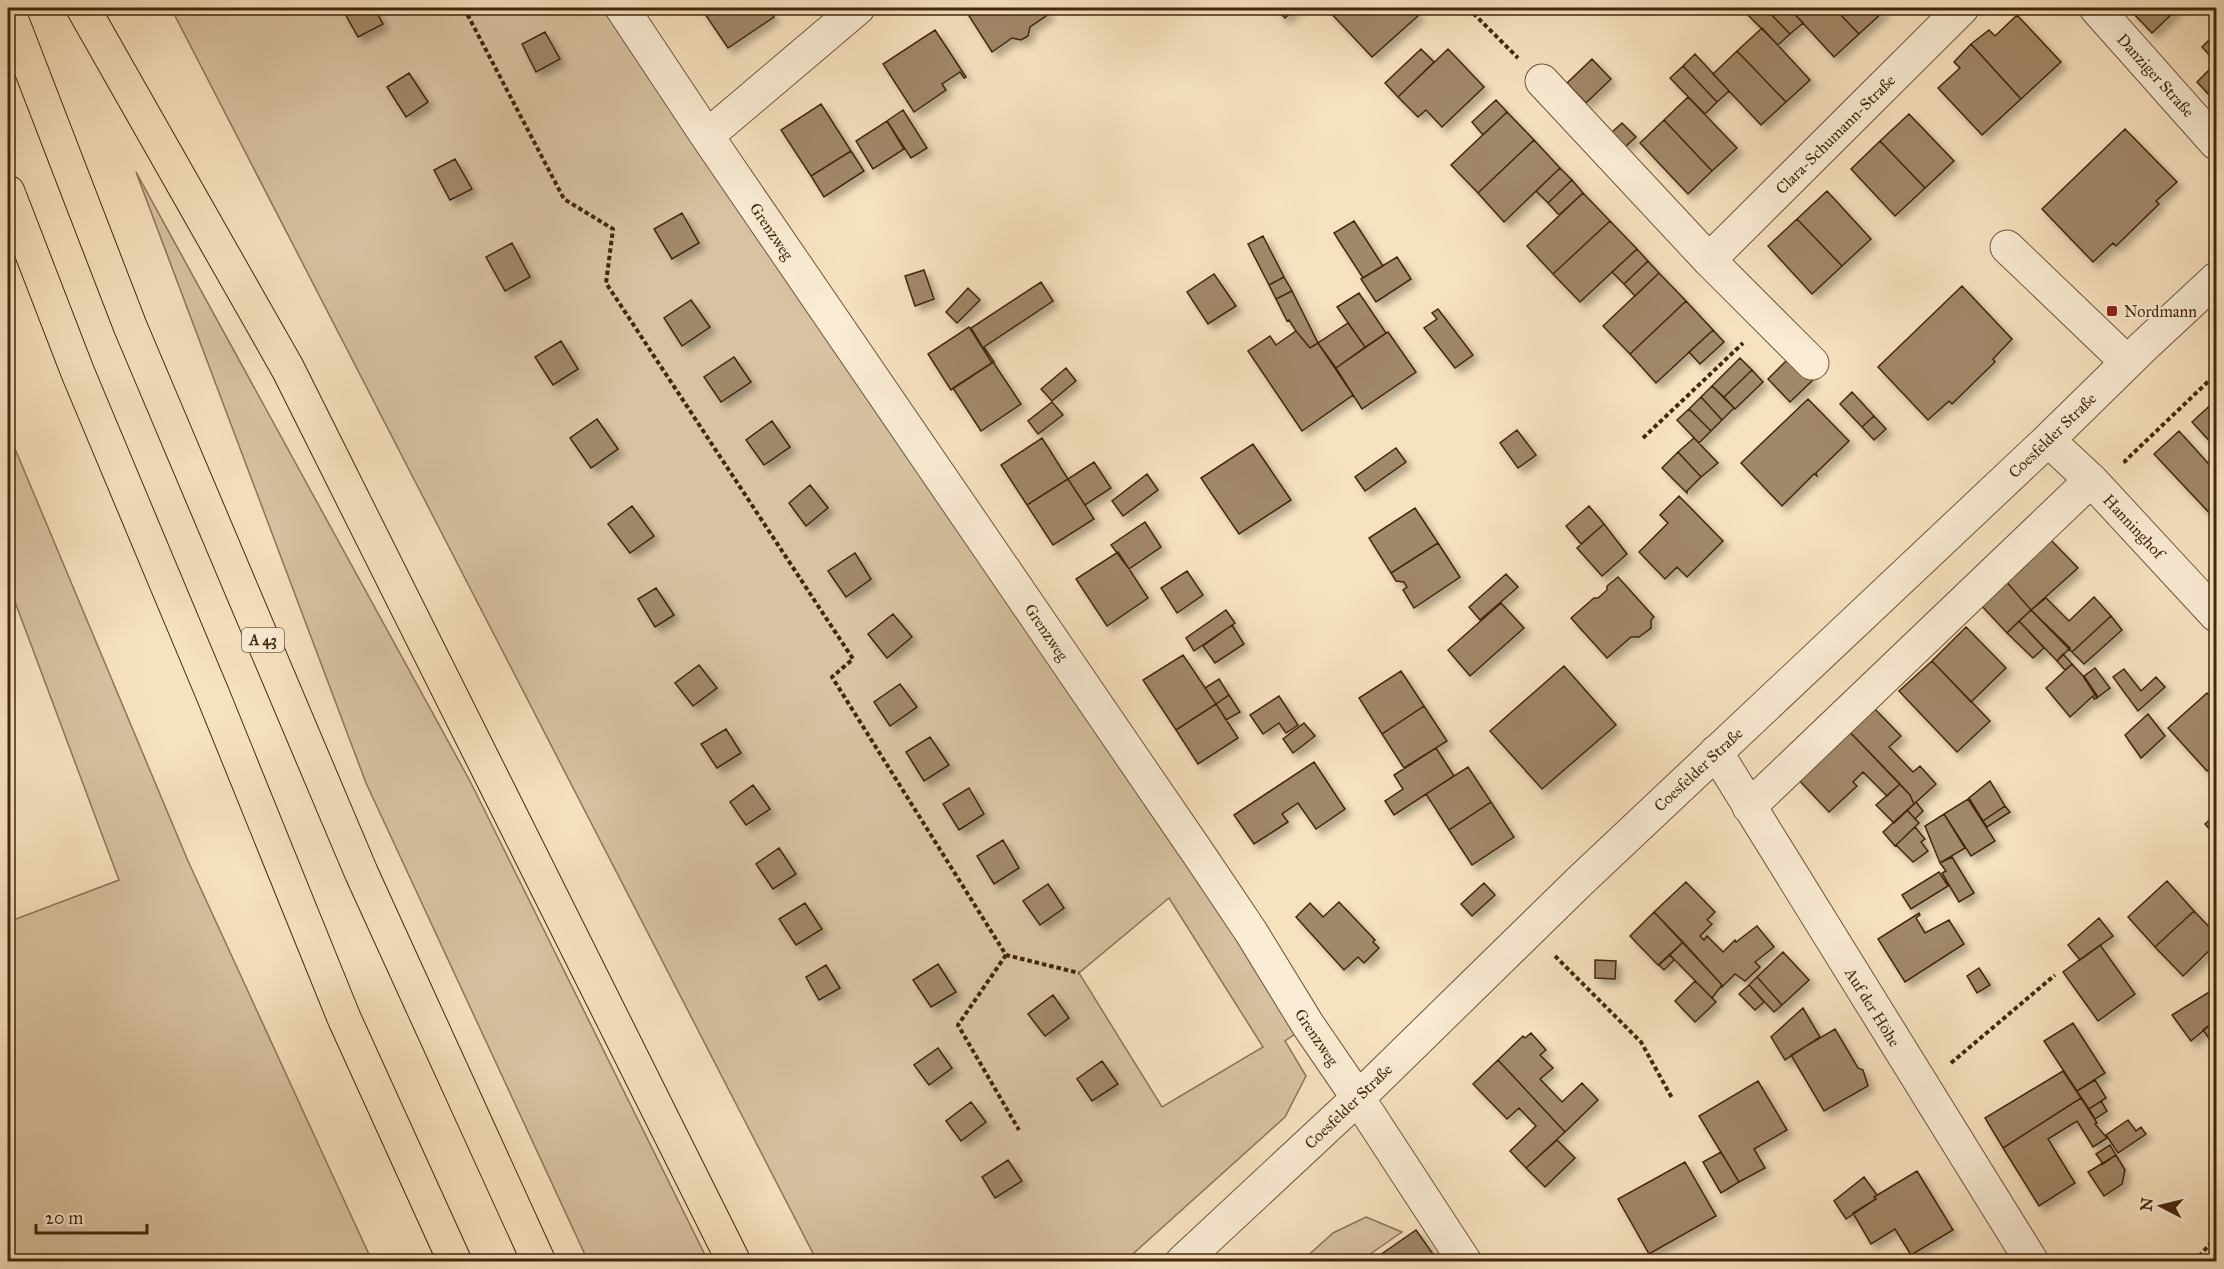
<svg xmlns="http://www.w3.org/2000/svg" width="2224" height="1269" font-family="'IM FELL Great Primer',serif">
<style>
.green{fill:#d8c2a1;stroke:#8e7456;stroke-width:1.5;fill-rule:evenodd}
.building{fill:#a18869;stroke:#43270c;stroke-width:1.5;filter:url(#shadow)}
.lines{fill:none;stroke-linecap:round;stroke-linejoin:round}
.minor-casing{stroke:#705639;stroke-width:35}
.highway-casing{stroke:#43270c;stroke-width:35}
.path{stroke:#43270c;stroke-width:4;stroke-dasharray:4.5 3;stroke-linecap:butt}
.minor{stroke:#faecd5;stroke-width:33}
.highway{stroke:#f7e2bf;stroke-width:33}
.poi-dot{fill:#8f2418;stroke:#faecd5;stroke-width:2}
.labels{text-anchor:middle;stroke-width:4.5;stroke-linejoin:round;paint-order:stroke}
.shield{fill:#faecd5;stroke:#7a6248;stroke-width:1.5}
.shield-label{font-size:15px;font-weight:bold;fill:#43270c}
.street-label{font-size:16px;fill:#43270c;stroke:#faecd5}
.poi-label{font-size:16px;fill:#43270c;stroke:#faecd5;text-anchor:start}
</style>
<defs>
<filter id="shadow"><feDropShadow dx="5.5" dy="5.5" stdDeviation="3" flood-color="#0004"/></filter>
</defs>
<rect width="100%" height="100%" fill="#f7e2bf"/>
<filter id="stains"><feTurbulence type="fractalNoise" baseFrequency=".00333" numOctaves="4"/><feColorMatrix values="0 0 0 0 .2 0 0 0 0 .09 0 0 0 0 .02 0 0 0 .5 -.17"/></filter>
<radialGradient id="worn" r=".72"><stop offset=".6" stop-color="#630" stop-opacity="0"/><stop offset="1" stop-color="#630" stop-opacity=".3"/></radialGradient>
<path class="green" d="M171 8H622L1308 1025 1285 1041 1306 1076 1285 1117 1125 1261H817ZM1169 898 1263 1047 1162 1107 1079 973Z
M136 172 471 783 708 1261H588L366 783Z
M8 432 188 861 372 1261H8V922L119 880 8 583Z
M1366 1217 1402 1232 1360 1261H1302L1333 1233Z"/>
<path class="building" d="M352 8H374L383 24 358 37 344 12Z
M701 8H768L774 17 728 48Z
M964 8H1044L1049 14 1030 27 1028 36 1021 40 1012 38 992 52Z
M1275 8H1296L1285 18Z
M1326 8H1412L1419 15 1372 57Z
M1746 8H1765L1790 34 1778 45 1743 10Z
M1765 8H1789L1803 23 1790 34Z
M1789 8H1834L1859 34 1834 57Z
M1834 8H1880L1884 11 1859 34Z
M2132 8H2173L2176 10 2152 33 2130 10Z
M2017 15 2061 62 2021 99 1971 44 1989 30 1995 36Z
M1762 28 1810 80 1786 102 1737 51Z
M935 30 966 77 964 78 960 72 942 84 946 90 914 112 883 64Z
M545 32 560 59 536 72 522 44Z
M2216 33V62L2202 47Z
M1971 44 2021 99 1982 135 1938 88 1960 68 1954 62Z
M1421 49 1434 62 1398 97 1385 83Z
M1448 49 1484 87 1442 127 1426 110 1418 117 1398 97Z
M1737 51 1786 102 1761 125 1713 74Z
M1695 54 1729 91 1717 102 1683 66Z
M1592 59 1611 79 1586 103 1567 83Z
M2216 63V102L2197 82Z
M1683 66 1717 102 1705 114 1670 78Z
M409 73 428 102 406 117 387 87Z
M1688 97 1737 148 1712 171 1664 120Z
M1496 100 1507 112 1483 135 1472 122Z
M821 104 851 151 811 176 781 130Z
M903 110 927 148 911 158 887 121Z
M1507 112 1534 140 1478 193 1451 165Z
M1909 114 1954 161 1925 188 1880 141Z
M1664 120 1712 171 1688 194 1640 143Z
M887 121 904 149 873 169 856 141Z
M1622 123 1636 137 1625 147 1611 133Z
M2125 129 2177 182 2156 201 2159 204 2116 246 2113 243 2093 262 2042 209Z
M1534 140 1560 168 1504 222 1478 193Z
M1880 141 1925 188 1895 216 1851 169Z
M851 151 864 171 824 197 811 176Z
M455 159 472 189 450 200 434 170Z
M1560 168 1572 180 1548 203 1536 191Z
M1572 180 1583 193 1559 215 1548 203Z
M1827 191 1871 239 1842 266 1797 219Z
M1583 193 1610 221 1553 274 1527 246Z
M682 213 699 243 672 259 654 229Z
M1797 219 1842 266 1812 294 1768 246Z
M1354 221 1383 266 1363 278 1334 233Z
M1610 221 1637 249 1580 302 1553 274Z
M1263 236 1284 277 1269 285 1248 244Z
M512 243 530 277 505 291 486 257Z
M1637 249 1648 261 1624 284 1612 272Z
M1397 257 1411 279 1376 302 1361 279Z
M1648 261 1659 273 1635 296 1624 284Z
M924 270 934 299 915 306 905 276Z
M1659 273 1686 301 1630 354 1603 326Z
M1214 274 1236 306 1208 324 1187 292Z
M1284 277 1292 291 1276 299 1269 285Z
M1041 282 1053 301 984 347 994 362 992 363 971 328Z
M1962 286 2012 339 1993 359 1995 362 1952 404 1949 401 1928 420 1878 367Z
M968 288 980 300 957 323 946 312Z
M1292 291 1318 343 1310 348 1296 331 1289 320 1287 321 1276 299Z
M1359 293 1386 333 1365 347 1337 307Z
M691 300 710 327 682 346 664 318Z
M1686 301 1713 330 1656 383 1630 354Z
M1438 309 1473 355 1455 368 1424 328 1437 319 1432 313Z
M1348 323 1365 347 1336 368 1318 343Z
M969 327 992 363 951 390 928 354Z
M1713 330 1724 342 1700 364 1689 352Z
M1296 331 1310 348 1318 343 1353 395 1302 431 1248 351 1270 336 1276 345Z
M1388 332 1416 372 1362 409 1336 368Z
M561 341 578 369 553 385 535 357Z
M1791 356 1813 380 1790 402 1768 379Z
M734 357 751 382 721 402 704 377Z
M1740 358 1752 370 1724 397 1712 386Z
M993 362 1021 404 981 431 953 388Z
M1066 368 1076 381 1052 401 1041 389Z
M1752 370 1763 382 1735 409 1724 397Z
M1712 386 1734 408 1722 420 1701 397Z
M1852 392 1874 416 1862 427 1840 404Z
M1701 397 1722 420 1711 431 1689 409Z
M1808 399 1849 441 1816 473 1817 476 1814 474 1782 506 1741 463Z
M2216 400V448L2192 422Z
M1052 402 1063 415 1038 434 1028 421Z
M1689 409 1711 431 1699 443 1677 420Z
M1874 416 1886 429 1874 440 1862 427Z
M597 419 618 449 591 468 570 438Z
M772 421 790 447 764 465 746 440Z
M1517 430 1536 455 1518 468 1500 443Z
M2179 431 2216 472V520L2154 454Z
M1042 438 1068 479 1027 505 1001 465Z
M1694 438 1718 463 1701 477 1678 452Z
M1253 444 1291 500 1239 534 1201 478Z
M1396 448 1406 462 1365 491 1355 477Z
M1678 452 1701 477 1687 491V493L1662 468Z
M1094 462 1111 488 1085 505 1068 479Z
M1147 474 1158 490 1123 516 1112 501Z
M1068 479 1094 519 1053 545 1027 505Z
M810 485 828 508 806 526 789 503Z
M1679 496 1723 541 1687 577 1677 567 1665 579 1639 552 1668 523 1660 515Z
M632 506 654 536 630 553 608 524Z
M1589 506 1604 524 1581 544 1566 526Z
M1415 508 1438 543 1391 573 1369 538Z
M1145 522 1161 547 1129 569 1111 545Z
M1604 524 1627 554 1602 576 1577 548Z
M2048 537 2078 568 2031 610 2004 579Z
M1438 543 1460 577 1414 608 1403 590 1407 587 1404 582 1396 581 1391 573Z
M1118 552 1148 598 1107 626 1076 579Z
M855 553 871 579 846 597 828 571Z
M1187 571 1203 595 1177 613 1161 588Z
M1506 574 1518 587 1480 620 1469 607Z
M1618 577 1654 617 1651 620V628L1639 637H1631L1607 658 1571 618 1594 598H1598L1607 590V586Z
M2004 579 2031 610 2007 633 1979 603Z
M656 588 674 615 655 627 638 599Z
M2094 597 2111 616 2072 652 2031 610 2046 598 2069 621Z
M1501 603 1524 628 1470 676 1448 650Z
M1226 610 1235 623 1194 651 1186 638Z
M2031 610 2070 648 2057 661 2019 621Z
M893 614 912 637 887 658 868 634Z
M2111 616 2122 630 2084 664 2072 652Z
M2019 621 2044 648 2033 658 2007 633Z
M1232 625 1244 644 1215 663 1203 646Z
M1966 627 2006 668 1971 702 1932 661Z
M2063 654 2072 664 2065 670 2057 661Z
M1183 655 1216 704 1176 730 1143 680Z
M1932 661 1990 721 1957 752 1899 691Z
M2072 664 2083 676 2097 698 2094 699 2093 696 2070 717 2046 688Z
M699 665 717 688 693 706 675 683Z
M1564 666 1616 725 1542 789 1490 731Z
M2095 668 2110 688 2098 697 2084 676Z
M2124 669 2141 691 2156 677 2165 687 2138 711 2113 677Z
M1401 671 1424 706 1382 734 1359 698Z
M1219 679 1229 695 1216 704 1205 688Z
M900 684 917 707 890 726 874 702Z
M2207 693 2216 703V771L2213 766 2207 771 2168 728Z
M1229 695 1240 712 1226 720 1216 704Z
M1279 696 1298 725 1286 733 1279 723 1263 734 1250 715Z
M1216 704 1238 738 1198 764 1176 730Z
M1424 706 1447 741 1404 768 1382 734Z
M1872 706 1901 736 1889 747 1913 772 1920 766 1936 784 1914 804 1910 795 1846 728Z
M2148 714 2165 736 2141 758 2125 735Z
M1304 723 1315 736 1293 753 1283 739Z
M1846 728 1900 784 1887 796 1863 772 1853 782 1857 786 1829 812 1796 777Z
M726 729 741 753 717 768 701 744Z
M930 737 949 765 924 781 906 752Z
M1436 748 1454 776 1394 815 1385 801 1403 789 1394 775Z
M1314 762 1345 809 1316 829 1298 803 1282 814 1288 822 1254 844 1234 815Z
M1468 767 1491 802 1449 830 1426 794Z
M1990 781 2005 806 1983 821 1969 798Z
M1900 784 1910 795 1914 804 1894 823 1876 805Z
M753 785 770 809 746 825 730 802Z
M969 788 984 814 959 830 943 804Z
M1968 799 1995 841 1971 856 1944 814Z
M1491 802 1514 837 1472 865 1449 830Z
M1916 802 1923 811 1915 819 1907 810Z
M2005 806 2010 812 1987 827 1983 821Z
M1907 810 1919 823 1895 846 1883 832Z
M1944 814 1965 848 1940 863 1925 826Z
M2216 814V836L2205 824Z
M1915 827 1925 839 1921 842 1928 851 1913 862 1896 845Z
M1003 840 1019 868 994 884 977 856Z
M779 848 796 874 773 889 756 864Z
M1952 857 1974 893 1959 902 1942 873 1946 871 1940 863Z
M1939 872 1948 886 1911 909 1902 895Z
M2167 881 2194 911 2155 947 2128 917Z
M1686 882 1715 912 1707 920 1712 924 1700 936 1704 940 1707 936 1723 952 1735 940 1736 942 1757 926 1774 947 1755 962 1760 967 1745 981 1735 974 1722 987V985L1654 912Z
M1484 883 1495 895 1472 916 1461 904Z
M1048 884 1064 908 1040 925 1023 901Z
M1339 902 1375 940 1373 942 1379 948 1364 963 1358 957 1344 970 1296 917 1310 903 1323 917Z
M805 903 822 929 796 945 779 919Z
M2194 911 2216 934V944L2183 976 2155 947Z
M1654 912 1683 942 1658 965 1630 936Z
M1919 913 1920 915 1916 918 1925 933 1949 920 1964 944 1905 982 1878 939Z
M2099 918 2113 936 2080 960 2068 945Z
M1683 942 1722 985 1712 998 1670 955Z
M2100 945 2135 994 2098 1021 2063 972Z
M1783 952 1809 980 1782 1005 1757 977Z
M1670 955 1674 960 1664 970 1659 965Z
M1595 960 1616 961 1615 979 1595 978Z
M938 964 956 992 931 1007 913 980Z
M826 965 840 988 819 1000 806 977Z
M1979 968 1990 985 1977 993 1967 976Z
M1757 977 1782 1005 1774 1012 1749 985Z
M1695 981 1716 1002 1695 1022 1675 1001Z
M1749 985 1764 1002 1755 1010 1739 994Z
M2214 989 2216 993V1020L2191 1041 2172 1015Z
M1053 995 1069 1018 1045 1036 1028 1014Z
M1803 1008 1820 1037 1785 1060 1771 1037Z
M2216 1020V1048L2203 1030Z
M2073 1023 2105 1073 2077 1091 2044 1041Z
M1835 1029 1858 1068 1863 1070 1868 1086 1824 1111 1791 1055Z
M1531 1033 1546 1050 1540 1055 1553 1068 1540 1079 1562 1102 1582 1083 1598 1100 1565 1132 1498 1060 1523 1036 1525 1038Z
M938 1048 952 1068 929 1085 914 1065Z
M1498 1060 1565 1132 1526 1168 1510 1151 1536 1126 1519 1108 1507 1119 1473 1084Z
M1102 1061 1118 1084 1092 1101 1077 1079Z
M2063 1071 2081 1098 2003 1148 1985 1118Z
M2095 1080 2106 1098 2089 1109 2077 1091Z
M1758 1081 1787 1130 1754 1149 1765 1168 1739 1182 1699 1116Z
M2081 1098 2097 1123 2095 1124 2107 1138 2093 1147 2077 1121 2048 1139 2075 1183 2039 1206 2003 1148Z
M2101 1101 2107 1111 2095 1119 2089 1109Z
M971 1102 986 1122 961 1141 946 1121Z
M2128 1120 2136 1131 2141 1127 2146 1134 2118 1153 2106 1135Z
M1557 1140 1575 1158 1545 1187 1526 1168Z
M2110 1145 2116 1155 2103 1164 2096 1154Z
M1721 1152 1739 1182 1721 1193 1703 1162Z
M2116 1155 2125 1170 2122 1184 2104 1196 2088 1172Z
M1008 1160 1022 1181 995 1198 982 1177Z
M1685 1162 1716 1216 1649 1254 1618 1199Z
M1917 1171 1953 1230 1911 1255 1895 1229 1871 1244 1853 1213 1876 1199 1874 1197Z
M1864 1177 1877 1195 1874 1197 1876 1199 1846 1219 1834 1201Z
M1416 1230 1435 1257 1429 1262H1370Z"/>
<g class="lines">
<g class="minor-casing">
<path id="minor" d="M622 8 707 136 1202 859 1251 932 1308 1025 1358 1098 1465 1262
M2096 8 2216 143
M1542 81 1709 260 1962 8
M707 136 858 8
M2007 247 2127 362
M1709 260 1812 363
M2048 440 2091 480 2216 615
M1716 752 2032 1262
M1749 807 2091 480
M1182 1262 1358 1098 1580 881 2048 440 2144 346 2216 279"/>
</g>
<g class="highway-casing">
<path id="highway" d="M83 8 288 369 734 1262
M8 10 130 326 361 872 539 1262
M8 192 78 373 213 695 344 1018 455 1262"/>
</g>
<path class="path" d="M464 8 564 199 613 229 606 283 853 659 832 677 1006 955 1079 973
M1468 8 1518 58
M1643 438 1743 343
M2126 463 2125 461 2216 374
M1006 955 958 1025 1019 1130
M1555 956 1641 1042 1672 1098
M1951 1063 2055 975
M2194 1262 2216 1237"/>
<use href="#minor" class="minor"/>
<use href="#highway" class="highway"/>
</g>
<rect class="poi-dot" x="2106" y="305" width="12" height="12" rx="3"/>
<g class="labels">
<rect class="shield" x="242" y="628" width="42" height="24" rx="4.5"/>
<g class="shield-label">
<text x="263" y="645">A 43</text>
</g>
<g class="street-label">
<text transform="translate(2156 75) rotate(48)" y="6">Danziger Straße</text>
<text transform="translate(1835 134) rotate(-45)" y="6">Clara-Schumann-Straße</text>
<text transform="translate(772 231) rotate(56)" y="6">Grenzweg</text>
<text transform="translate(2052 435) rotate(-44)" y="6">Coesfelder Straße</text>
<text transform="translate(2134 526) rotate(47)" y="6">Hanninghof</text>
<text transform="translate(1047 632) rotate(56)" y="6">Grenzweg</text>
<text transform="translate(1698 769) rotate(-43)" y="6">Coesfelder Straße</text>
<text transform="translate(1873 1007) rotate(58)" y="6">Auf der Höhe</text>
<text transform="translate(1317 1037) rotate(56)" y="6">Grenzweg</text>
<text transform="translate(1348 1106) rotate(-44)" y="6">Coesfelder Straße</text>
</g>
<g class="poi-label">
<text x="2124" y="317">Nordmann</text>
</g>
</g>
<rect width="2224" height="1269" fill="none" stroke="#f7e2bf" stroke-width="30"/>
<rect x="9" y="9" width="2206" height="1251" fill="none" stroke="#43270c" stroke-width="3"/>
<rect x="15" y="15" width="2194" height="1239" fill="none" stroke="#43270c" stroke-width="1.5"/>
<g transform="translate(2161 1206) rotate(277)" stroke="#faecd5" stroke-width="4.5" paint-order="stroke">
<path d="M0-4.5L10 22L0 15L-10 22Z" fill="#43270c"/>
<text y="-9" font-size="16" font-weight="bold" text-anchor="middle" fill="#43270c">N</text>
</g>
<path d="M36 1224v9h111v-9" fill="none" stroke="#43270c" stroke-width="3"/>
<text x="45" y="1224" font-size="18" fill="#43270c" stroke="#faecd5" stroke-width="4.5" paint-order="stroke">20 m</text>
<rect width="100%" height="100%" filter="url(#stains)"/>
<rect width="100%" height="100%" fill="url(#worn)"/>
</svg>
